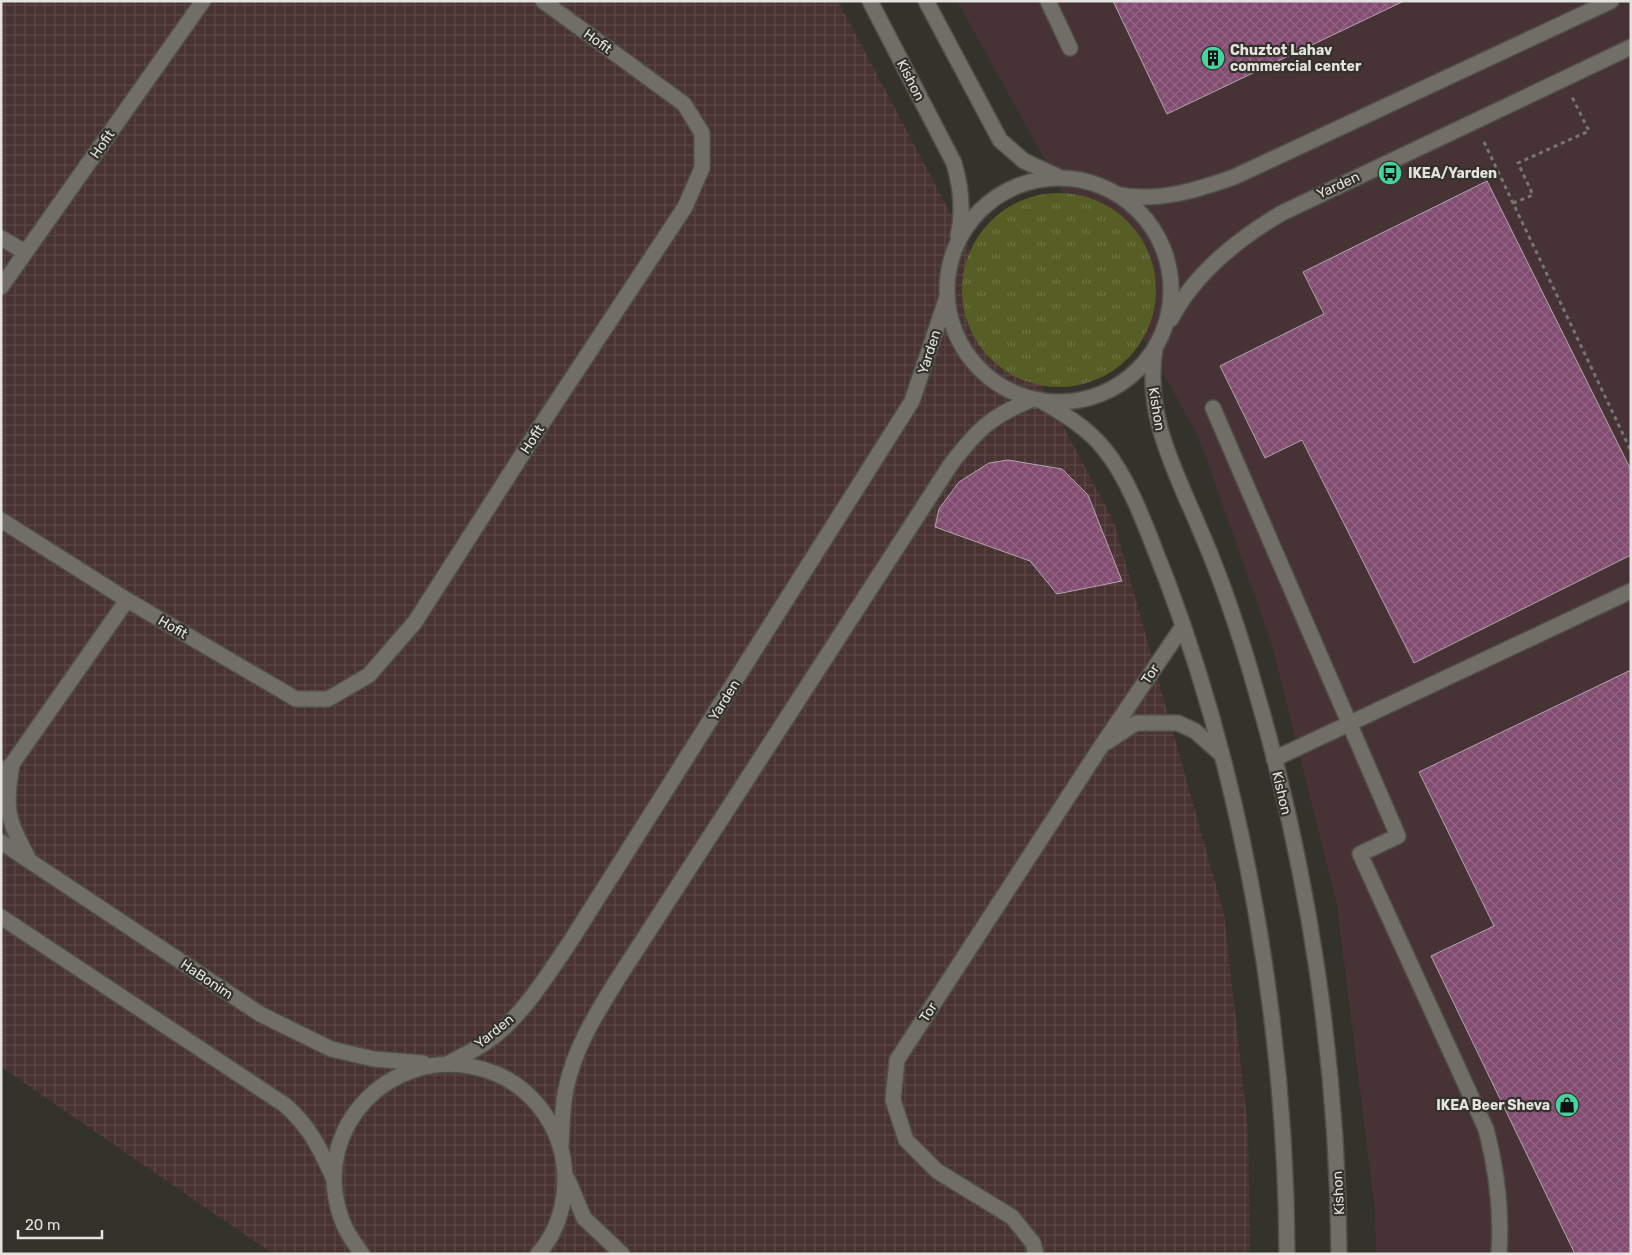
<svg xmlns="http://www.w3.org/2000/svg" width="1632" height="1255" font-family="Rubik,sans-serif">
<style>
.commercial{fill:#473335}
.industrial{fill:url(#industrial-grid)}
.park{fill:url(#park-tufts)}
.building{fill:url(#building-cross-hatch);stroke:#aea6ab}
.lines{fill:none;stroke-linecap:round;stroke-linejoin:round}
.minor-casing{stroke:#4f4e48;stroke-width:18}
.path{stroke:#777670;stroke-width:3;stroke-dasharray:4 4;stroke-linecap:butt}
.minor{stroke:#706e66;stroke-width:15}
.labels{text-anchor:middle;stroke-width:4.5;stroke-linejoin:round;paint-order:stroke}
.street-label{font-size:14px;fill:#e4e3df;stroke:#33322b}
.poi-label{font-size:14px;font-weight:bold;fill:#e4e3df;stroke:#33322b;text-anchor:start}
</style>
<defs>
<pattern id="industrial-grid" width="8" height="8" patternUnits="userSpaceOnUse" patternTransform="scale(1.25)"><rect width="8" height="8" fill="#483332"/><path d="M0 4h8M4 0v8" fill="none" stroke="#5a4746"/></pattern>
<pattern id="park-tufts" width="24" height="20" patternUnits="userSpaceOnUse" patternTransform="scale(1.25)"><rect width="24" height="20" fill="#565e25"/><path d="M3 7l-1-3M5 7V3M7 7l1-3M15 17l-1-3M17 17v-4M19 17l1-3" fill="none" stroke="#6e7544"/></pattern>
<pattern id="building-cross-hatch" width="8" height="8" patternUnits="userSpaceOnUse" patternTransform="scale(1.25)"><rect width="8" height="8" fill="#824b70"/><path d="M0 0l8 8M0 8l8-8" fill="none" stroke="#946584"/></pattern>
</defs>
<rect width="100%" height="100%" fill="#33322b"/>
<path class="commercial" d="M957 1H1631V1254H1376L1375 1210 1337 905 1272 645 1199 438Z"/>
<path class="industrial" d="M1 1H838L1114 522 1224 914 1248 1128 1250 1254H273L1 1067Z"/>
<path class="park" d="M962 290a97 97 0 1 1 194 0a97 97 0 1 1-194 0Z"/>
<path class="building" d="M1113 1H1404L1167 114Z
M1487 181 1631 470V555L1414 663 1302 440 1265 458 1220 366 1324 314 1303 272Z
M1008 460 1062 469 1088 495 1122 581 1057 594 1030 561 935 527 939 509 959 482 989 463Z
M1631 670V1254H1575L1431 956 1494 926 1419 772Z"/>
<g class="lines">
<g class="minor-casing">
<path id="minor" d="M870 1 954 163C961 187 964 211 958 236
M926 1 1000 140 1024 161 1059 177
M1048 1 1070 48
M947 290a112 112 0 1 1 224 0a112 112 0 1 1-224 0Z
M1120 195C1159 202 1197 190 1234 177L1611 1
M1 238 25 252
M1 287 203 1
M1171 319C1194 274 1239 238 1282 213L1631 47
M1155 349C1144 416 1176 472 1201 532 1223 583 1241 637 1256 691 1309 872 1338 1065 1339 1254
M1040 400C1064 414 1088 428 1105 450 1132 483 1150 539 1166 578 1245 787 1286 1030 1287 1254
M1213 408 1398 836 1360 854 1486 1129C1497 1171 1502 1210 1499 1254
M1 520 127 600 12 764 1 773
M127 600 296 699H328L369 675 415 622 545 419 685 207 702 168V133L684 104 543 1
M1107 742 1136 723H1178L1195 731 1221 754
M1274 759 1631 591
M12 764C5 810 6 816 28 858
M1 842 260 1014 331 1049 374 1059 423 1063
M1 917 285 1105C310 1127 319 1147 333 1177
M447 1064C460 1057 473 1051 485 1043 521 1019 546 977 570 942L912 401 947 297
M561 1147C562 1128 562 1108 566 1089 574 1049 596 1014 617 980L951 464C978 429 991 416 1033 399
M568 1180 584 1218 622 1254
M362 1254C352 1240 343 1227 339 1211 314 1127 389 1049 474 1067 493 1071 509 1078 524 1091 544 1108 558 1132 563 1158 569 1191 561 1229 538 1254
M1036 1254 1033 1243 1012 1217 937 1171 906 1140 893 1100 897 1060 1100 748 1183 626"/>
</g>
<path class="path" d="M1484 142 1631 451
M1513 203 1533 195 1518 163 1589 131 1572 97"/>
<use href="#minor" class="minor"/>
</g>
<defs>
<g id="building-disc" transform="scale(1.25)"><circle r="9.5" fill="#46d49e" stroke="#33322b"/><path d="M-4-6H4V6H1V3H-1V6H-4ZM-2.5-4.3h1.7v1.8h-1.7ZM.8-4.3h1.7v1.8H.8ZM-2.5-1h1.7V.8h-1.7ZM.8-1h1.7V.8H.8Z" fill="#111"/></g>
<g id="bus-disc" transform="scale(1.25)"><circle r="9.5" fill="#46d49e" stroke="#33322b"/><path d="M-5-6H5V4H4V6H2V4H-2V6H-4V4H-5ZM-3.5-4V0h7V-4ZM-3.5 1.2v1.5H-2V1.2ZM2 1.2v1.5H3.5V1.2Z" fill="#111"/></g>
<g id="shop-disc" transform="scale(1.25)"><circle r="9.5" fill="#46d49e" stroke="#33322b"/><path d="M-5-2.5h2.3a2.7 3.5 0 0 1 5.4 0H5L5.5 6h-11ZM-1.5-2.5h3a1.5 2.3 0 0 0-3 0Z" fill="#111"/></g>
</defs>
<g fill-rule="evenodd">
<use href="#building-disc" x="1213" y="58"/>
<use href="#bus-disc" x="1390" y="173"/>
<use href="#shop-disc" x="1567" y="1105"/>
</g>
<g class="labels">
<g class="street-label">
<text transform="translate(598 41) rotate(36)" y="5">Hofit</text>
<text transform="translate(911 80) rotate(63)" y="5">Kishon</text>
<text transform="translate(102 144) rotate(-55)" y="5">Hofit</text>
<text transform="translate(1338 185) rotate(-25)" y="5">Yarden</text>
<text transform="translate(929 352) rotate(-72)" y="5">Yarden</text>
<text transform="translate(1157 409) rotate(81)" y="5">Kishon</text>
<text transform="translate(532 439) rotate(-57)" y="5">Hofit</text>
<text transform="translate(173 627) rotate(30)" y="5">Hofit</text>
<text transform="translate(1150 674) rotate(-56)" y="5">Tor</text>
<text transform="translate(724 700) rotate(-58)" y="5">Yarden</text>
<text transform="translate(1282 793) rotate(77)" y="5">Kishon</text>
<text transform="translate(207 979) rotate(34)" y="5">HaBonim</text>
<text transform="translate(928 1012) rotate(-57)" y="5">Tor</text>
<text transform="translate(494 1031) rotate(-39)" y="5">Yarden</text>
<text transform="translate(1338 1193) rotate(-93)" y="5">Kishon</text>
</g>
<g class="poi-label">
<text x="1230" y="55">Chuztot Lahav<tspan x="1230" dy="16">commercial center</tspan></text>
<text x="1408" y="178">IKEA/Yarden</text>
<text x="1550" y="1110" text-anchor="end">IKEA Beer Sheva</text>
</g>
</g>
<rect width="1632" height="1255" fill="none" stroke="#e4e3df" stroke-width="5"/>
<path d="M18 1230v8h84v-8" fill="none" stroke="#e4e3df" stroke-width="2.5"/>
<text x="25" y="1230" font-size="15" fill="#e4e3df" stroke="#33322b" stroke-width="4" paint-order="stroke">20 m</text>
</svg>
